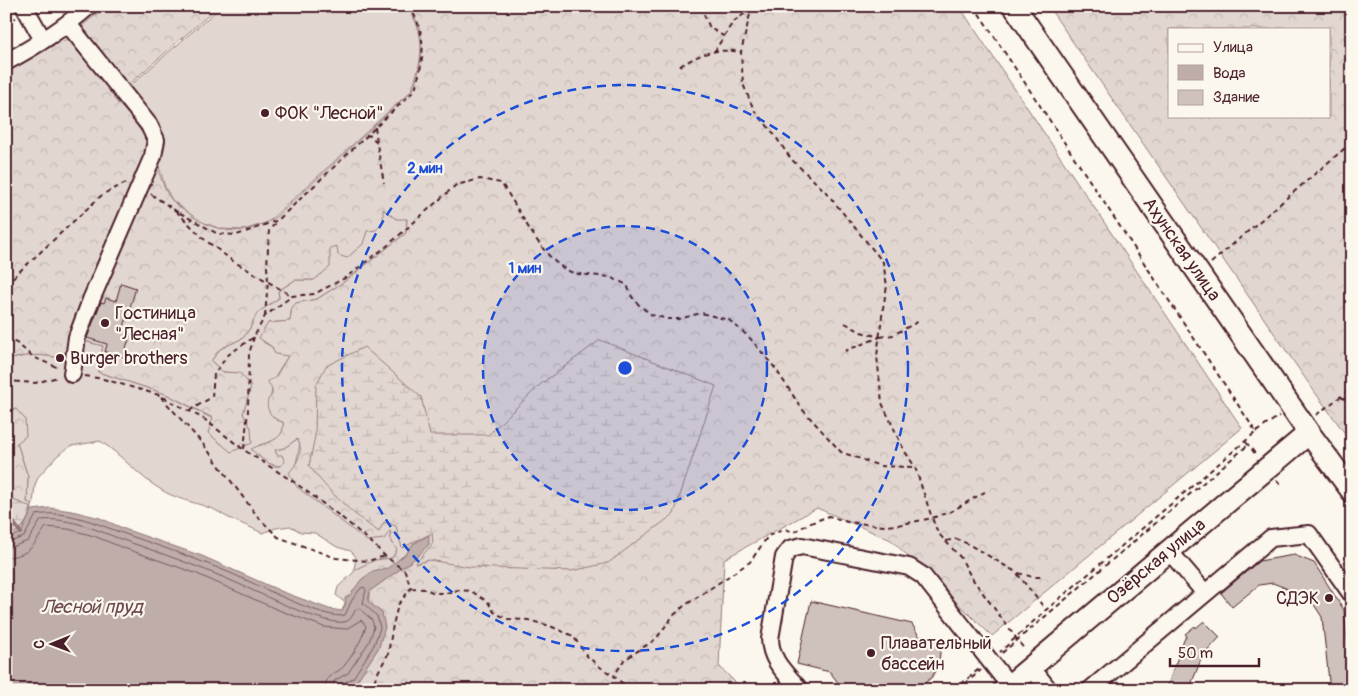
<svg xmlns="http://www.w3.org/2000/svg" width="1358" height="696" font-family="Pangolin,sans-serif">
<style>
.grass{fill:#e2d7d0;stroke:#967b7e}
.forest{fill:url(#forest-crowns);stroke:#967b7e;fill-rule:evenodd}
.wetland{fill:url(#wetland-marsh);stroke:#967b7e}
.water{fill:#bfadaa;stroke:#907477}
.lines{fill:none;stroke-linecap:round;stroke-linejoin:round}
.shore{stroke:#79585e;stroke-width:1}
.stream{stroke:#907477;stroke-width:4}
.building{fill:#cfc2bc;stroke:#4a1f2b}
.minor-casing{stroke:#4a1f2b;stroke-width:20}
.major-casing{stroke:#4a1f2b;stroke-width:25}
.path{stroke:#4a1f2b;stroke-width:2;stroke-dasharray:5 4;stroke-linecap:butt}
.minor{stroke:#fbf7ec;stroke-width:16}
.major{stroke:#fbf7ec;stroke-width:21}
.ring{fill:none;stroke:#1d4ed8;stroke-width:2.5;stroke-dasharray:9 6}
.poi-dot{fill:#4a1f2b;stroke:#fbf7ec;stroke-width:2}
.labels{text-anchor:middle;stroke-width:4.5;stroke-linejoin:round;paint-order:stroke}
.poi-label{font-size:18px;fill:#4a1f2b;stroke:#fbf7ec;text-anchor:start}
.street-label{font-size:18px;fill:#4a1f2b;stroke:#fbf7ec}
.water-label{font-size:19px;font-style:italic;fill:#6d4a51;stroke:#fbf7ec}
.centre{fill:#1d4ed8;stroke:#fbf7ec;stroke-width:2.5}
.ring-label{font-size:15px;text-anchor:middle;font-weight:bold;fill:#1d4ed8;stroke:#fbf7ec;stroke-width:4.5;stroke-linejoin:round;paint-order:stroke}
</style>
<defs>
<pattern id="forest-crowns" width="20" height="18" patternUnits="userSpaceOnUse" patternTransform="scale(1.25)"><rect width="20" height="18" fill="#e2d7d0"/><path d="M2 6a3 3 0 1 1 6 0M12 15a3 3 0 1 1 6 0" fill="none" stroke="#c3b8b3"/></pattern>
<pattern id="wetland-marsh" width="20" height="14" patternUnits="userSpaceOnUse" patternTransform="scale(1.25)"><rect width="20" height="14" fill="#e2d7d0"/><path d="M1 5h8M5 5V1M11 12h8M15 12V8" fill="none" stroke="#c3b8b3"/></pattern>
</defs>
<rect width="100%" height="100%" fill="#fbf7ec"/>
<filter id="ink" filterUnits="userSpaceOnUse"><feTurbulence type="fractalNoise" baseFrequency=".02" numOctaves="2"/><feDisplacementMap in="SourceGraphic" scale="10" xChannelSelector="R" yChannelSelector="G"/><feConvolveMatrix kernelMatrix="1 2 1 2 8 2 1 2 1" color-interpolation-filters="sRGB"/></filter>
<g filter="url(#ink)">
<path class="grass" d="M222 6H407C427 36 423 59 411 91L268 222 244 230 221 229 199 221 172 200 165 187 158 163 124 91Z
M383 209 388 213 407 219 406 233 344 282 317 299 296 303 292 307 290 321 268 323 263 342 288 356C284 363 278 370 275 378 270 388 274 391 268 402 271 411 271 420 283 422 286 438 272 442 259 445L258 456 274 466H280L275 450 284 448 297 439 300 444 296 464 367 541 391 531V540L397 550 392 558 375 561 354 570 356 557 351 551 337 547 315 533 301 532 290 526 276 528 262 533C251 527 239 523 227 517 221 514 217 510 210 508 194 502 175 499 160 489 138 476 122 455 100 441L71 446 58 455 38 477 35 485 33 504 27 503 28 477 17 443 16 409H6V361C25 354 41 354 60 358L70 337 103 346 98 372 166 394 213 419 251 428 243 414 240 373 223 372 211 361 220 349 243 338 250 328 257 313 279 298 278 291 295 280H314L330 248 337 246 347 257 362 244 367 230Z"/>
<path class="forest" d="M107 6H219L113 98 129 115 149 142 151 170H158C162 180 164 190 171 199 174 204 181 207 186 211 215 234 245 238 276 217L413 90C423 60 428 34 408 6H959L1242 428 992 636 891 540 817 508 724 559 719 666 743 690H340L356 682 379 647 382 613 368 601 370 591 407 564 413 544 407 553 388 568 373 571 361 580 342 611 345 603 336 595 338 587 353 573 356 569 375 560 392 558 397 550 391 540 390 531 384 539 367 541 297 487 289 473C297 464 305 450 297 439L284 448 275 450 277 455H282L285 462 280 466C269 466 259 457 251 449 264 442 286 442 283 422 273 420 265 410 268 400 270 395 272 398 272 393 273 388 270 385 267 381L275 378 288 356 275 354 272 347 259 338 268 323 290 321 292 307 296 303 317 299 344 282 406 233 407 219H396L383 209V223L376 230 367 231 363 244 347 258 338 255 337 246 330 248V267L314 280H295L278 291 279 298 257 313 250 328 243 338 220 349 211 361 223 372 240 373 251 386 243 414 251 428 252 443 231 452 208 433 213 418 166 394 98 372 103 346 70 337 69 348 60 358C41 354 25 354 6 361V67L63 41Z
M1048 6H1352V443L1314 391ZM1169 29H1329V116H1169Z
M6 409H16L25 419 26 436 17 443 28 477 27 502 33 504 28 520 21 533 6 539Z"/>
<path class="wetland" d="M600 340 716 386 674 514 608 563 571 571 470 567 429 560 415 564 433 543 432 533 402 548 396 526 384 522 379 532C352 514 329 492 309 466L315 436 316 385 326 366 364 347 421 397 430 435H488L541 384Z
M6 497 31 507C28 523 21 532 6 536Z"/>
<path class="water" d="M50 508 72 511 100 518 127 530 202 556 283 592 329 609 342 611 346 603 345 598 350 595 361 580 373 571 388 568 407 553 413 544 429 535V544L417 557 370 591 368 601 382 613 385 627 379 647 356 682 340 690H6V539L21 533 32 510Z"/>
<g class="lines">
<path class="shore" d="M6 543 24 537 36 515C70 509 100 526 131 536 170 550 209 563 246 580 264 588 328 621 345 615L352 600 361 588 364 587 366 590 363 603 377 616 380 628 374 645 353 678 341 684 339 690
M6 549 28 541 41 520C71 517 98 531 126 541 169 556 212 571 254 591 272 599 325 625 344 622 351 621 353 614 356 609L359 608 372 620 374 627 369 642 348 673 334 681 332 690
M6 557C31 556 34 544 46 527L68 529 94 536 121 547 195 573 276 609 324 627 346 629 361 620 366 626C362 640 353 655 344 666 335 676 326 671 325 690"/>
<path class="stream" d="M6 513 21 533"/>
</g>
<path class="building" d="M121 283 136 288 123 330 131 333 123 357 105 352 107 344 87 338 101 302 104 303 106 298 116 301Z
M1294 555 1314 563 1344 610 1352 690H1330L1322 617 1304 589 1300 594 1273 583 1259 585 1232 607 1221 593 1259 561Z
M811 601 912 624 919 636 941 643 939 663 932 677 917 690H846L839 684 830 672 797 664Z
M1204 621 1220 637 1202 657 1189 690H1166L1184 640 1187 636 1185 634 1195 626 1196 628Z"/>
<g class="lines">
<g class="minor-casing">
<path id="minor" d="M24 6 43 40
M68 24 149 125 156 140 153 156 91 300 77 337 72 374
M6 62C36 46 64 28 89 6
M1169 551 1205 593
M1031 667 1049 690
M800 690C786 673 771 662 770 639L784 557 790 549 802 546 909 567 923 576 1009 685
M1090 690 1271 538 1309 534 1352 595"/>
</g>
<g class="major-casing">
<path id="major" d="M1014 6 1309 433 1352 491
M1004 690 1309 433"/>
</g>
<path class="path" d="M700 6 710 28 725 37
M752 6 741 52 743 84 754 110 771 130 791 159 825 191 883 262 887 286 883 308 877 356 882 403 904 450 915 467 932 518 952 511 988 490
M974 6 1256 432 1046 610 1000 652
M6 22 16 18
M714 52 733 22 751 9
M680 66C702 53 715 48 741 52
M375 127 377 142
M366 135 372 136 377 144 384 183
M151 194 176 211
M176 211 205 240 233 261 292 296 314 294 345 278 387 246 456 185 480 179 501 183C520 209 541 260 571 272 584 276 597 275 609 277 615 279 621 282 627 285L632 297 640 306 652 315 668 319H679L701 313 729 320 749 337 775 368 802 409 841 452 880 466 915 467
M180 213 218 234 237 235 278 220 415 90C424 59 428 35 409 6
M1211 263 1352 142
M6 284 103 194 126 183
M265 316 268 281 267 267 269 230 277 222
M845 323 861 332 880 337 845 351
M6 337 18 344 33 357 59 368
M880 337 893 335 919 321
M85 376 103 379 159 395 204 419 244 450 294 482 341 517 369 540 385 556 405 571 411 588 398 605 393 625 388 654 376 676 372 690
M6 381 35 383 58 377
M161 397 203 444 258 517 278 537 336 558 368 561 385 556
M1341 397 1352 403
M189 411 212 397 214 374 228 355 254 337 265 316 292 296
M1316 415 1352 388
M1256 432 1279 416
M1246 442 1257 456
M244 449 248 411 249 354 254 337
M1277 480 1282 487
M946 541 957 539 968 544 1016 572 1046 610
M1018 573 1033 577H1043
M411 588 425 589 435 593H446L459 590 471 591 488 602 494 612 507 619 528 620 550 626 573 636 587 656 600 667 614 676
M1002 653 1248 445
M630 690 614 676 624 660 656 639 673 616 684 606 750 562 768 536 785 529 794 532 808 524 829 516 847 522 884 526 898 525 932 518 938 533 961 558 971 577 1025 650
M954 690 979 669
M958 690 981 670"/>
<use href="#minor" class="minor"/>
<use href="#major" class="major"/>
</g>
</g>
<circle cx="625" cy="368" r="142" fill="#1d4ed8" fill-opacity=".12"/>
<g class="ring">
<circle cx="625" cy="368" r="142"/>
<circle cx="625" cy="368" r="283"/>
</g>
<g class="poi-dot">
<circle cx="265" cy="113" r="5"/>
<circle cx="105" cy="323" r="5"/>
<circle cx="60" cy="358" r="5"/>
<circle cx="1329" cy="598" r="5"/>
<circle cx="871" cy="653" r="5"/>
</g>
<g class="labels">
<g class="poi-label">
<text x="275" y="119">ФОК "Лесной"</text>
<text x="115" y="319">Гостиница<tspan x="115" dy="21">"Лесная"</tspan></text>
<text x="70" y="364">Burger brothers</text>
<text x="1319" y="604" text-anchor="end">СДЭК</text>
<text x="881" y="649">Плавательный<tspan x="881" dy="21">бассейн</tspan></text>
</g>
<g class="street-label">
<text transform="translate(1182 249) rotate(55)" y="6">Ахунская улица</text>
<text transform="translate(1156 561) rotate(-40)" y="6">Озёрская улица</text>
</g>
<g class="water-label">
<text x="92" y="613">Лесной пруд</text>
</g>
</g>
<circle cx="625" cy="368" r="8" class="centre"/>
<g class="ring-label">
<text x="425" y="173">2 мин</text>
<text x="525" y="273">1 мин</text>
</g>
<rect width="1358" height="696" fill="none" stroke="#fbf7ec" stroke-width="25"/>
<rect x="12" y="12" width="1333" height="671" fill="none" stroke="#4a1f2b" stroke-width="2" filter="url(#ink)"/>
<rect x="1168" y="28" width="162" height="90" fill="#fbf7ec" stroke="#b4a19f"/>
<rect x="1178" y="44" width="25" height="8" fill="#fbf7ec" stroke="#b4a19f"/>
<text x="1213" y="52" font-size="15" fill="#4a1f2b">Улица</text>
<rect x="1178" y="65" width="25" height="15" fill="#bfadaa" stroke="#b4a19f"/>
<text x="1213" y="78" font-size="15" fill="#4a1f2b">Вода</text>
<rect x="1178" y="90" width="25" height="15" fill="#cfc2bc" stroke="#b4a19f"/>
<text x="1213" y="102" font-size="15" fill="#4a1f2b">Здание</text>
<g transform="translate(52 644) rotate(269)" stroke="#fbf7ec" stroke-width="4" paint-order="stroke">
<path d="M0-4L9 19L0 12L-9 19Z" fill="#4a1f2b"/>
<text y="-8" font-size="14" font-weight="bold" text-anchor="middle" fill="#4a1f2b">С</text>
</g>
<path d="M1170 658v8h89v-8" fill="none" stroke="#4a1f2b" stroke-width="2.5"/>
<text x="1178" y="658" font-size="15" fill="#4a1f2b" stroke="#fbf7ec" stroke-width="4" paint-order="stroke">50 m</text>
</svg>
